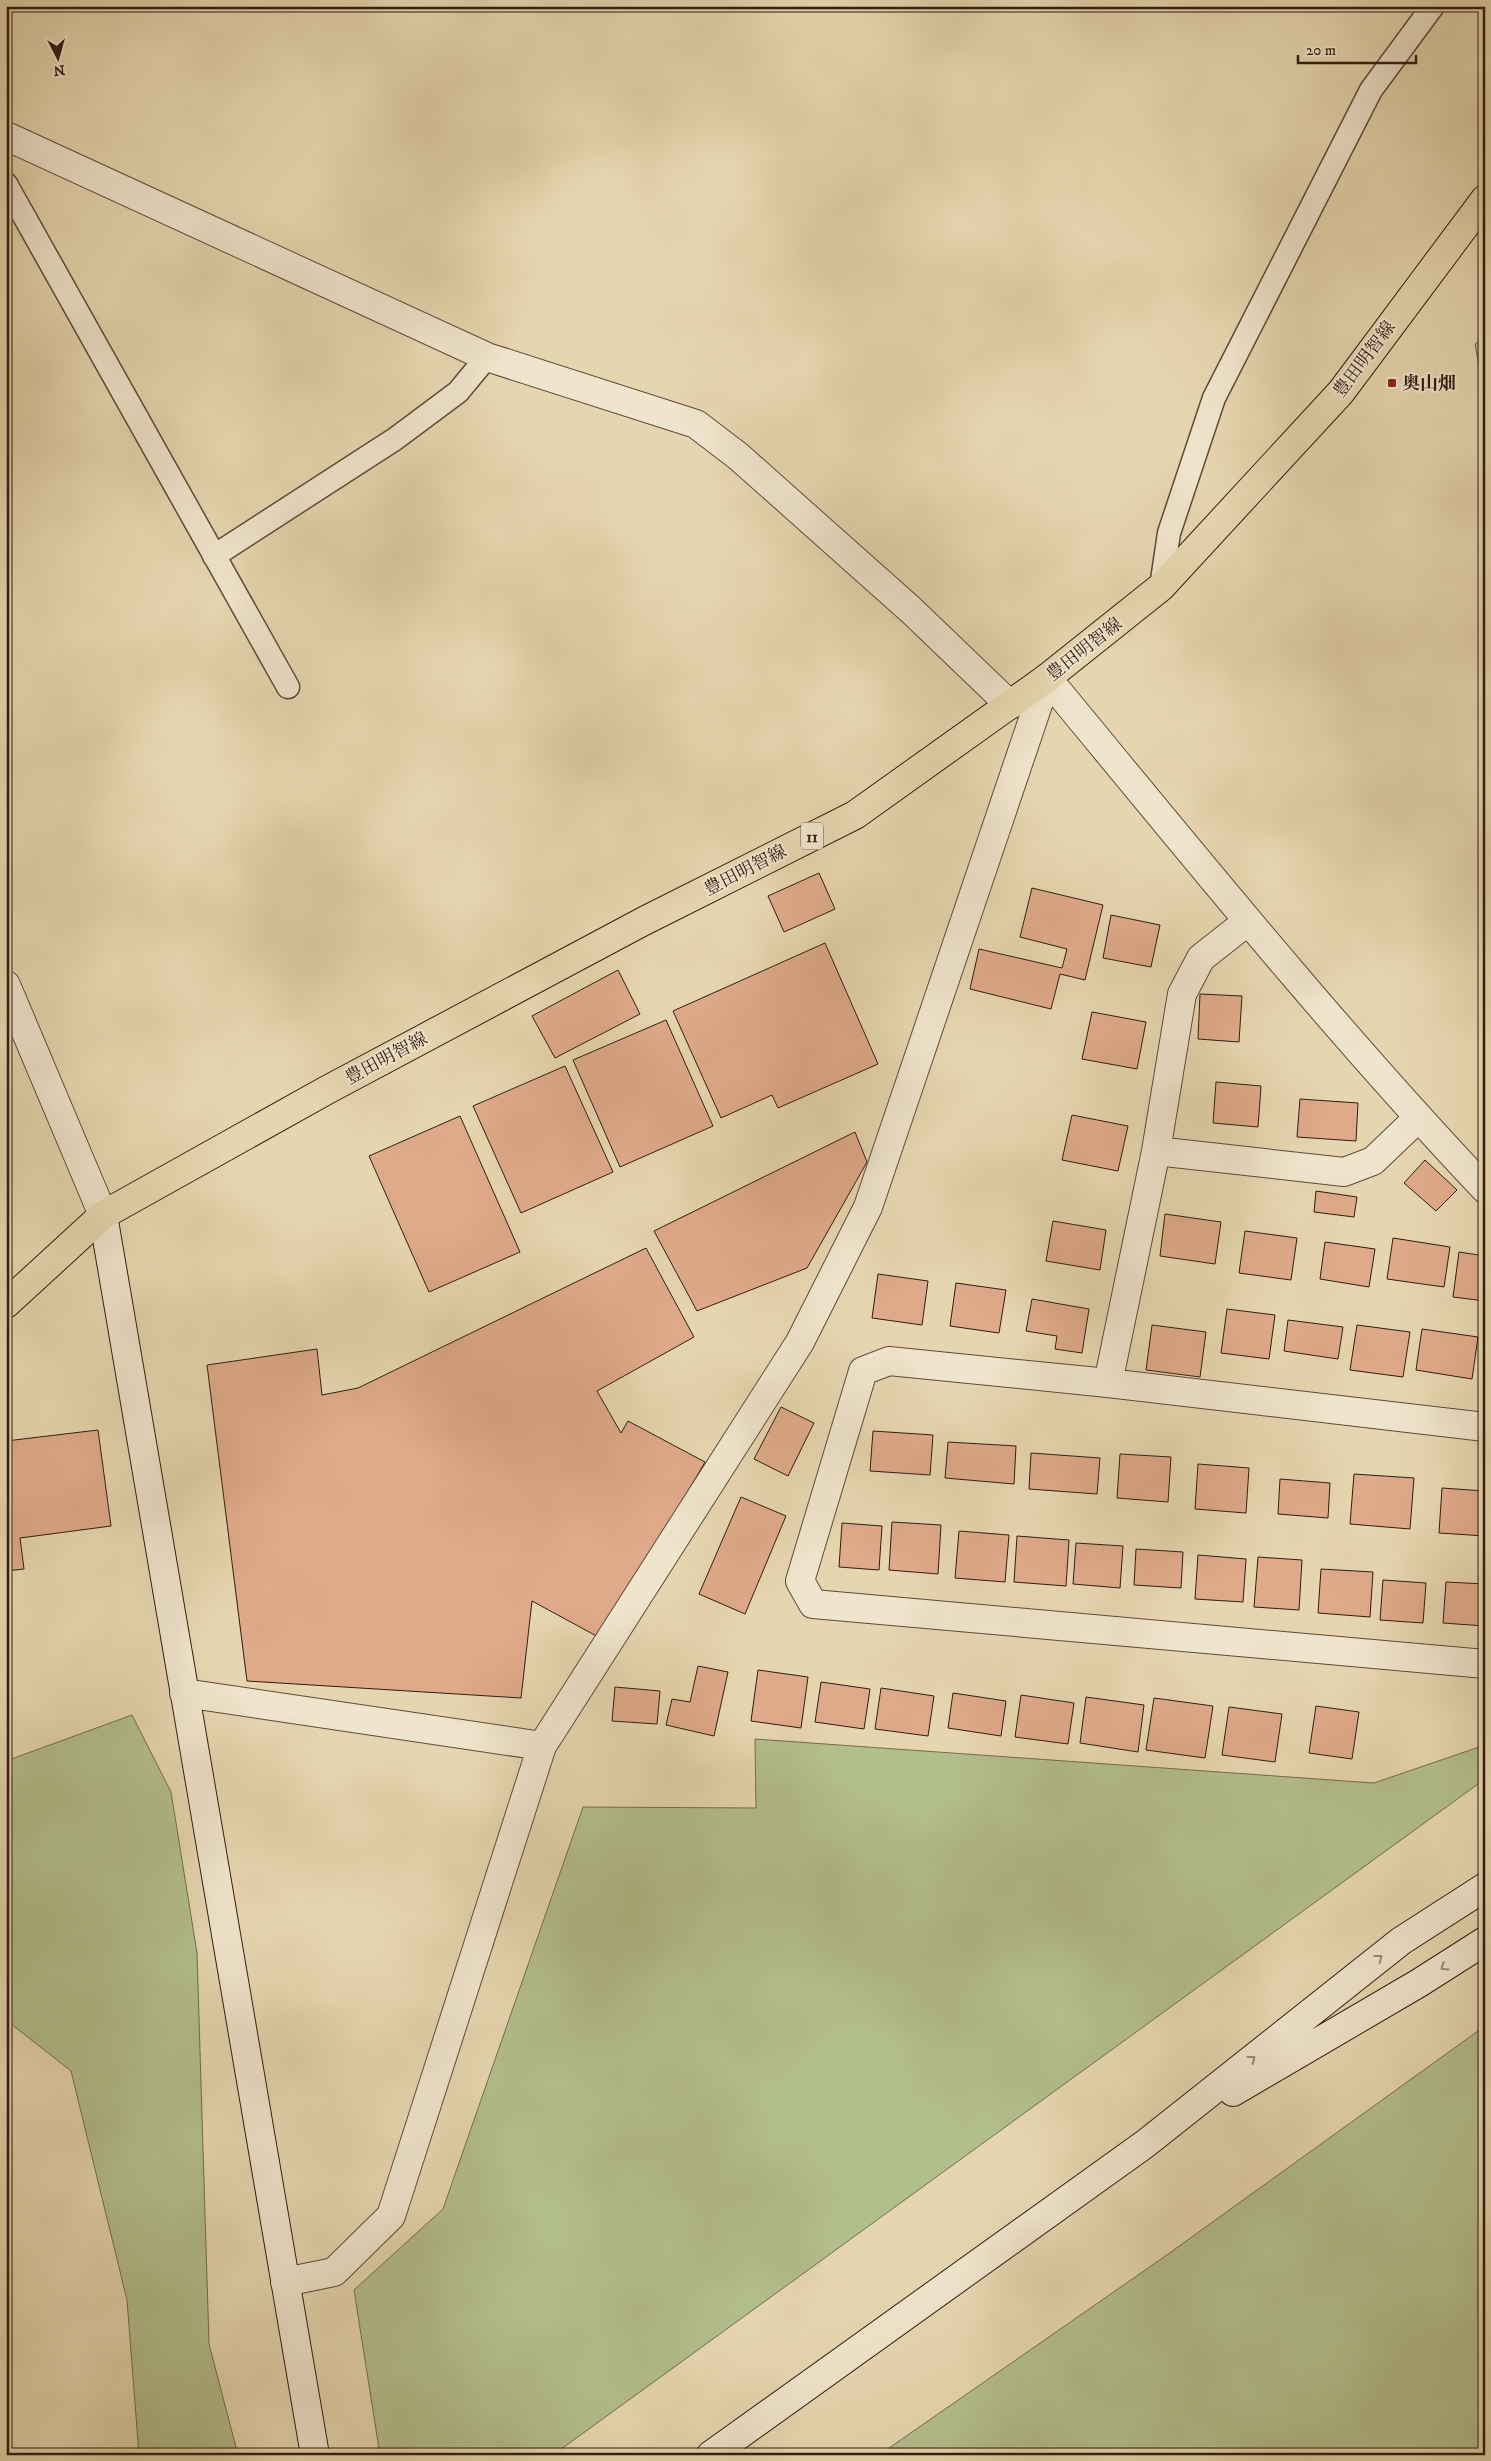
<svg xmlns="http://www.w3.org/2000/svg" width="1491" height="2461" font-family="'IM FELL DW Pica','Noto Serif JP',serif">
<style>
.green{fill:#b3be8d;stroke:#726d50}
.building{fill:#dfaa8a;stroke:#311c12}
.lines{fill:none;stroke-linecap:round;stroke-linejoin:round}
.lane-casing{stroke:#5e4a3a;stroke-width:25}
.street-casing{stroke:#5e4a3a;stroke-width:30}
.secondary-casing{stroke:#311c12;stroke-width:30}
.primary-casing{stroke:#311c12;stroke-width:30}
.lane{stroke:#efe4cc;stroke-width:22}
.street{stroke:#efe4cc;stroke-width:28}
.secondary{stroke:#efe4cc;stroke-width:28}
.primary{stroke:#e6d6b0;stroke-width:28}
.oneway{stroke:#9a8a78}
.poi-dot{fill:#8f2418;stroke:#efe4cc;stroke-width:2}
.labels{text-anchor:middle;stroke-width:4;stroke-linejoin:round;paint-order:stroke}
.shield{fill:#efe4cc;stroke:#6a584a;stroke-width:1}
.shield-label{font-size:16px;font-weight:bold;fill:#311c12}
.street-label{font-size:18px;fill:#311c12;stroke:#efe4cc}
.poi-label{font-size:18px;font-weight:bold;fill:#311c12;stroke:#efe4cc;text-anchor:start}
</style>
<rect width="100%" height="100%" fill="#e6d6b0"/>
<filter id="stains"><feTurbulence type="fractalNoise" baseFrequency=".004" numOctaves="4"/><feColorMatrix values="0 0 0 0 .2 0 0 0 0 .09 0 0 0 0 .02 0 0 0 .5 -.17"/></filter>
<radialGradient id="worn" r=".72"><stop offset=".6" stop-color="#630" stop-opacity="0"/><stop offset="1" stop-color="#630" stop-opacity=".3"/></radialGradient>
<path class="green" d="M1485 336V399L1475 344Z
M132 1715 171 1792 197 1953 209 2344 238 2455H139L127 2300 71 2071 6 2020V1761Z
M755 1739 1374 1783 1485 1745V1779L553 2455H380L354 2290 443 2209 583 1807 756 1808Z
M1485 2026V2455H879L1164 2257Z"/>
<path class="building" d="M819 873 835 909 784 932 768 896Z
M1032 888 1103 905 1085 980 1060 974 1051 1009 970 989 979 949 1062 968 1067 949 1020 937Z
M1111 915 1160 925 1151 967 1103 958Z
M825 943 878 1064 778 1108 772 1095 721 1118 673 1011Z
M618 970 640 1014 555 1058 532 1016Z
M1200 994 1242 996 1239 1042 1198 1039Z
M1092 1012 1146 1022 1137 1069 1082 1059Z
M666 1020 713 1126 620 1167 573 1060Z
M565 1066 613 1172 521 1213 473 1106Z
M1216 1082 1261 1086 1258 1127 1213 1123Z
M1300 1099 1358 1103 1356 1141 1297 1137Z
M1072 1115 1128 1126 1118 1171 1062 1160Z
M460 1116 520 1252 429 1292 369 1156Z
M855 1132 867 1162 807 1268 697 1311 654 1231Z
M1425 1160 1457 1190 1436 1211 1404 1183Z
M1316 1191 1357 1197 1354 1217 1314 1212Z
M1165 1214 1221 1222 1215 1264 1160 1256Z
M1053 1221 1106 1230 1100 1270 1046 1261Z
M1245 1231 1297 1238 1291 1280 1239 1273Z
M1393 1238 1450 1247 1444 1287 1387 1279Z
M1325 1242 1375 1249 1369 1287 1320 1279Z
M646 1248 694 1337 597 1391 621 1433 628 1421 705 1462 602 1639 532 1601 521 1698 247 1681 207 1365 317 1349 322 1395 358 1388Z
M1459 1252 1485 1256V1301L1453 1297Z
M878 1274 928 1281 922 1325 872 1318Z
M956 1283 1006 1290 999 1333 950 1326Z
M1032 1299 1089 1309 1082 1353 1055 1349 1057 1336 1026 1331Z
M1227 1309 1275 1315 1269 1359 1221 1353Z
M1288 1320 1343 1327 1338 1359 1284 1351Z
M1152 1325 1206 1332 1200 1377 1146 1370Z
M1357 1325 1410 1332 1403 1377 1350 1370Z
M1422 1329 1478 1337 1472 1379 1416 1370Z
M781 1407 814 1423 788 1476 754 1459Z
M98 1430 111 1526 20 1538 24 1569 6 1571V1441Z
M873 1431 933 1435 930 1475 870 1471Z
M948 1442 1016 1446 1014 1484 945 1478Z
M1031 1453 1100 1458 1097 1494 1029 1489Z
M1120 1454 1171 1457 1168 1502 1117 1498Z
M1198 1464 1249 1468 1246 1513 1195 1509Z
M1354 1474 1414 1478 1410 1529 1350 1524Z
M1280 1479 1330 1483 1328 1518 1278 1514Z
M1442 1488 1485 1491V1536L1439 1533Z
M741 1497 786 1516 745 1614 699 1594Z
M892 1522 941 1525 938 1574 889 1570Z
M842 1523 882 1526 879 1570 839 1567Z
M959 1531 1009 1535 1005 1582 955 1578Z
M1017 1536 1069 1540 1066 1586 1014 1582Z
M1076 1543 1123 1546 1120 1588 1073 1584Z
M1136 1549 1183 1552 1181 1588 1134 1585Z
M1198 1555 1246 1559 1243 1602 1195 1599Z
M1258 1557 1302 1560 1299 1610 1254 1607Z
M1321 1569 1373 1572 1370 1617 1318 1613Z
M1383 1580 1426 1583 1423 1623 1380 1620Z
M1446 1582 1485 1584V1626L1443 1623Z
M698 1666 728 1672 714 1736 666 1725 672 1699 690 1702Z
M758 1670 808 1677 801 1728 751 1721Z
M821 1682 870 1689 864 1729 815 1722Z
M615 1687 660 1691 657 1724 612 1721Z
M881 1688 934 1696 928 1736 875 1729Z
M953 1693 1006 1701 1001 1736 948 1728Z
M1021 1695 1074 1703 1068 1744 1015 1737Z
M1086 1697 1144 1705 1138 1752 1080 1743Z
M1154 1698 1213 1706 1205 1758 1146 1750Z
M1316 1706 1359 1712 1352 1759 1309 1753Z
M1229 1707 1282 1714 1275 1762 1222 1755Z"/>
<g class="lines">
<g class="lane-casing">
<path id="lane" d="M6 184 288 687
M214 556 395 439 458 392 487 357
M1161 587 1169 533 1214 398 1371 90 1433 6"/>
</g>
<g class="street-casing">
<path id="street" d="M6 136 487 357 696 424 738 456 911 610 1010 705
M1047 678C1190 851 1331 1026 1485 1189
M6 985 103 1215
M1156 1151 1344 1172 1373 1161 1418 1118
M1108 1383 1156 1151 1182 994 1201 958 1248 921
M1485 1427 1108 1383 889 1361 863 1371 800 1581 813 1604 1485 1664
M184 1693 542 1746
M285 2282 334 2272 391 2216 542 1746 800 1342 868 1207 1047 678"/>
</g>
<g class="secondary-casing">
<path id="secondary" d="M103 1215 315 2455
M1233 2092 1419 1983 1485 1941
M711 2455 1145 2144 1401 1941 1485 1887"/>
</g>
<g class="primary-casing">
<path id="primary" d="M6 1304 103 1215 327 1090 644 921 855 815 1047 678 1161 587 1341 392 1485 199"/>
</g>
<use href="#lane" class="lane"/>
<use href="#street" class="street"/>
<use href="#secondary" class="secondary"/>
<use href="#primary" class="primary"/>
</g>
<defs><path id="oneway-chevron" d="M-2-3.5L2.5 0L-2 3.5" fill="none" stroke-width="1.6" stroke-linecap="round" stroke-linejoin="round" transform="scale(1.25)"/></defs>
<g class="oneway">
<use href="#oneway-chevron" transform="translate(1379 1958) rotate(-38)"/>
<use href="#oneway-chevron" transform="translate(1444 1967) rotate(148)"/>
<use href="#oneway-chevron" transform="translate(1252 2059) rotate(-38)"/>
</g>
<rect class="poi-dot" x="1387" y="378" width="10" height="10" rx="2.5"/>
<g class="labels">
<rect class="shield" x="801" y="822.5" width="22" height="27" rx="4"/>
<g class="shield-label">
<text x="812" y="842">11</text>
</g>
<g class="street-label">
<text transform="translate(1364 359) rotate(-53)" y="6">豊田明智線</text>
<text transform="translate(1084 649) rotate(-38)" y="6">豊田明智線</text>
<text transform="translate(745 870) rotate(-27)" y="6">豊田明智線</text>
<text transform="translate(386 1058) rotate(-28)" y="6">豊田明智線</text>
</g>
<g class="poi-label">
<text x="1402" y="389">奥山畑</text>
</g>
</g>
<rect width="1491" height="2461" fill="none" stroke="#e6d6b0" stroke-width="25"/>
<rect x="8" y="8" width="1476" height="2446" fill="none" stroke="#311c12" stroke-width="2.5"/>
<rect x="12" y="12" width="1466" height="2436" fill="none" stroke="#311c12"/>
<g transform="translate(58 58) rotate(174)" stroke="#efe4cc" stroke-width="4" paint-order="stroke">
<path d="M0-4L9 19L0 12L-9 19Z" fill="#311c12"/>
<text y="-8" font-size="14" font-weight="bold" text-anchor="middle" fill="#311c12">N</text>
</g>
<path d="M1298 55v8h118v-8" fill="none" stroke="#311c12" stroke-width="2.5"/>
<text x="1306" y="55" font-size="15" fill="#311c12" stroke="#efe4cc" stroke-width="4" paint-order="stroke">20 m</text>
<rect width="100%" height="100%" filter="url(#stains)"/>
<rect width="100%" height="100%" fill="url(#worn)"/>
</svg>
